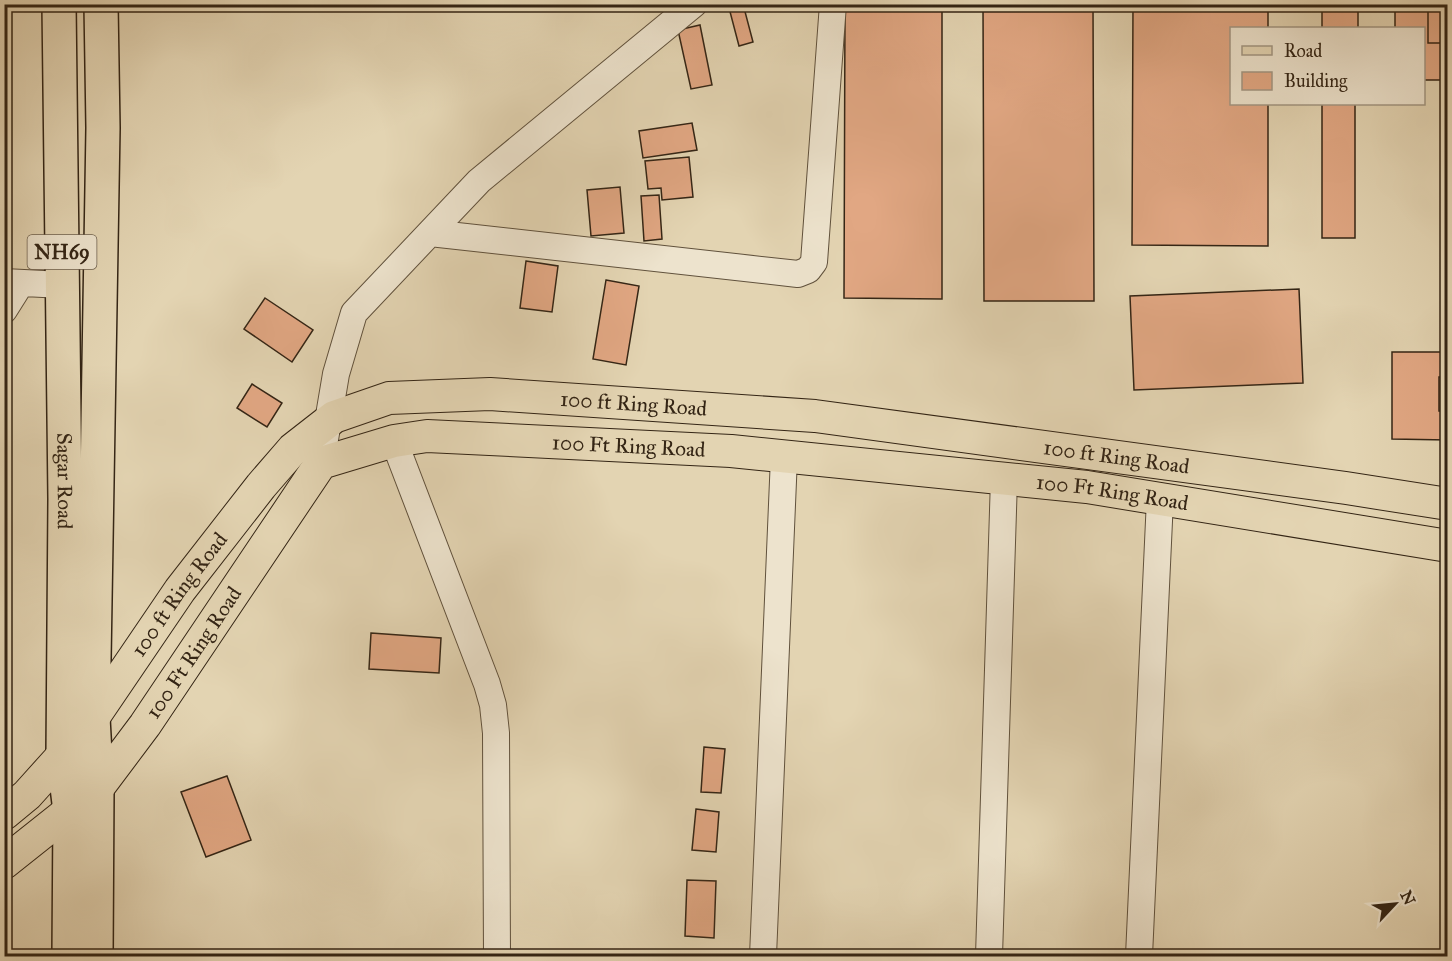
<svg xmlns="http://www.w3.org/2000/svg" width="1452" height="961" font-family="'IM FELL Great Primer',serif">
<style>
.building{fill:#e1a783;stroke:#342515;stroke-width:1.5}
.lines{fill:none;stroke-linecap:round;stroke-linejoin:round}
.minor-casing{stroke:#60513c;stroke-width:28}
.major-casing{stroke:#342515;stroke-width:34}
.highway-casing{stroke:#342515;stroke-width:36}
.minor{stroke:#ede3cd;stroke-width:26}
.major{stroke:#e3d4b2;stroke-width:32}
.highway{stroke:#e3d4b2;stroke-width:33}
.labels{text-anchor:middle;stroke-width:4.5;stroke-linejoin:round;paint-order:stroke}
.shield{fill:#ede3cd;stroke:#6c5e4c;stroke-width:1.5}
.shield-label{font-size:20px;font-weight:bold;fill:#342515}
.street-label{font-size:21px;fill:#342515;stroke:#ede3cd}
</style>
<rect width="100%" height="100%" fill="#e3d4b2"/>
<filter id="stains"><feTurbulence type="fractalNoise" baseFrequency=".00333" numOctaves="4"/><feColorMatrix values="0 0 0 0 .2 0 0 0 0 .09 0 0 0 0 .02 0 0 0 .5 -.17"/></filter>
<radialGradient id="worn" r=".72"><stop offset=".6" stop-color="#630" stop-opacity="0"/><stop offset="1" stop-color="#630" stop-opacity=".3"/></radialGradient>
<path class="building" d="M728 4H743L753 42 739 46Z
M845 4H942V299L844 298Z
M983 4H1093L1094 301H984Z
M1133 4H1268V28H1232V104H1268V246L1132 245Z
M1322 4H1358V28H1322Z
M1395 4H1448V80H1424V28H1395Z
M1428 4H1448V43H1428Z
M700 25 712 85 691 89 678 30Z
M1322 104H1355V238H1322Z
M692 123 697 150 643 158 639 131Z
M689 157 693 197 662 200 661 188 648 189 645 161Z
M620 187 624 233 591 236 587 190Z
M659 195 662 239 644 241 641 196Z
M526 261 558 266 552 312 520 308Z
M606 280 639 286 626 365 593 359Z
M1299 289 1303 383 1134 390 1130 296Z
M265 298 313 330 292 362 244 329Z
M1392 352H1448V440L1392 439Z
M1439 377H1448V411H1439Z
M252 384 282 403 267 427 237 408Z
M371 633 441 638 439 673 369 669Z
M704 747 725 749 721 793 701 792Z
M227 776 251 840 206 857 181 792Z
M696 809 719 812 716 852 692 850Z
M687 880 716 881 714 938 685 936Z"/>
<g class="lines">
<g class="minor-casing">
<path id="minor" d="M430 233 798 274 808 270 814 262 833 4
M4 282 63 285
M4 310 21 283
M394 441 487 684 493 705 496 733 497 956
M321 463 336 374 354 313 479 181 694 4
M763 956 784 457
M989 956 1004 479
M1139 956 1160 499"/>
</g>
<g class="major-casing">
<g id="major">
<path id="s1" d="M4 814 27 795 63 755 93 718 180 590 261 486 293 449 334 417 389 398 490 394 815 416 1346 488 1448 504"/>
<path id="s2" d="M4 863 97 789 145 725 321 463 394 441 427 436 731 451 1087 487 1448 546"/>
</g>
</g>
<g class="highway-casing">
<g id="highway">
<path id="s3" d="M59 4 65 499 63 755 70 811 69 956"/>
<path d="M96 956 97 789 93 718 103 128 101 4"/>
</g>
</g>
<use href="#minor" class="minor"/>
<use href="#major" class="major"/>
<use href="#highway" class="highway"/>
</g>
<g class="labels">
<rect class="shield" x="27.5" y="235" width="69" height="34" rx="4.5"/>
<g class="shield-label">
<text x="62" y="259">NH69</text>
</g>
<g class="street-label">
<text dy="7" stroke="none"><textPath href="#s1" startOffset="822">100 ft Ring Road</textPath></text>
<text dy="7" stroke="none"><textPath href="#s2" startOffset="826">100 Ft Ring Road</textPath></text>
<text dy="7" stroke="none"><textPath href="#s1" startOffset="1308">100 ft Ring Road</textPath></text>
<text dy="7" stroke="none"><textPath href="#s3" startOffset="477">Sagar Road</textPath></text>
<text dy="7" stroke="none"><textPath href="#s2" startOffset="1312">100 Ft Ring Road</textPath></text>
<text dy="7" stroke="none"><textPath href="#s1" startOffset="282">100 ft Ring Road</textPath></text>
<text dy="7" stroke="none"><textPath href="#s2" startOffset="286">100 Ft Ring Road</textPath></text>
</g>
</g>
<rect width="1452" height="961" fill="none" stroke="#e3d4b2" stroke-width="24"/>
<rect x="6" y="6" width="1440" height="949" fill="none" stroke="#342515" stroke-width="3"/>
<rect x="12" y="12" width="1428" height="937" fill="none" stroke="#342515" stroke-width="1.5"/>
<rect x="1230" y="27" width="195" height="78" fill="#ede3cd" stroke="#a39783" stroke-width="1.5"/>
<rect x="1242" y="46" width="30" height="9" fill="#e3d4b2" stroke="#a39783" stroke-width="1.5"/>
<text x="1284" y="57" font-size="18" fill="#342515">Road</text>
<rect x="1242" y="72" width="30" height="18" fill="#e1a783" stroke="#a39783" stroke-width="1.5"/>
<text x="1284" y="87" font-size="18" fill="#342515">Building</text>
<g transform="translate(1395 904) rotate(64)" stroke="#ede3cd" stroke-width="4.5" paint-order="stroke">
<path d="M0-4.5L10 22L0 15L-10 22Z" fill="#342515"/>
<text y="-9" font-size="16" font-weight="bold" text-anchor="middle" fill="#342515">N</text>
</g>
<rect width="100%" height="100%" filter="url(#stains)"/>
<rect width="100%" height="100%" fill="url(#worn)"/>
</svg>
